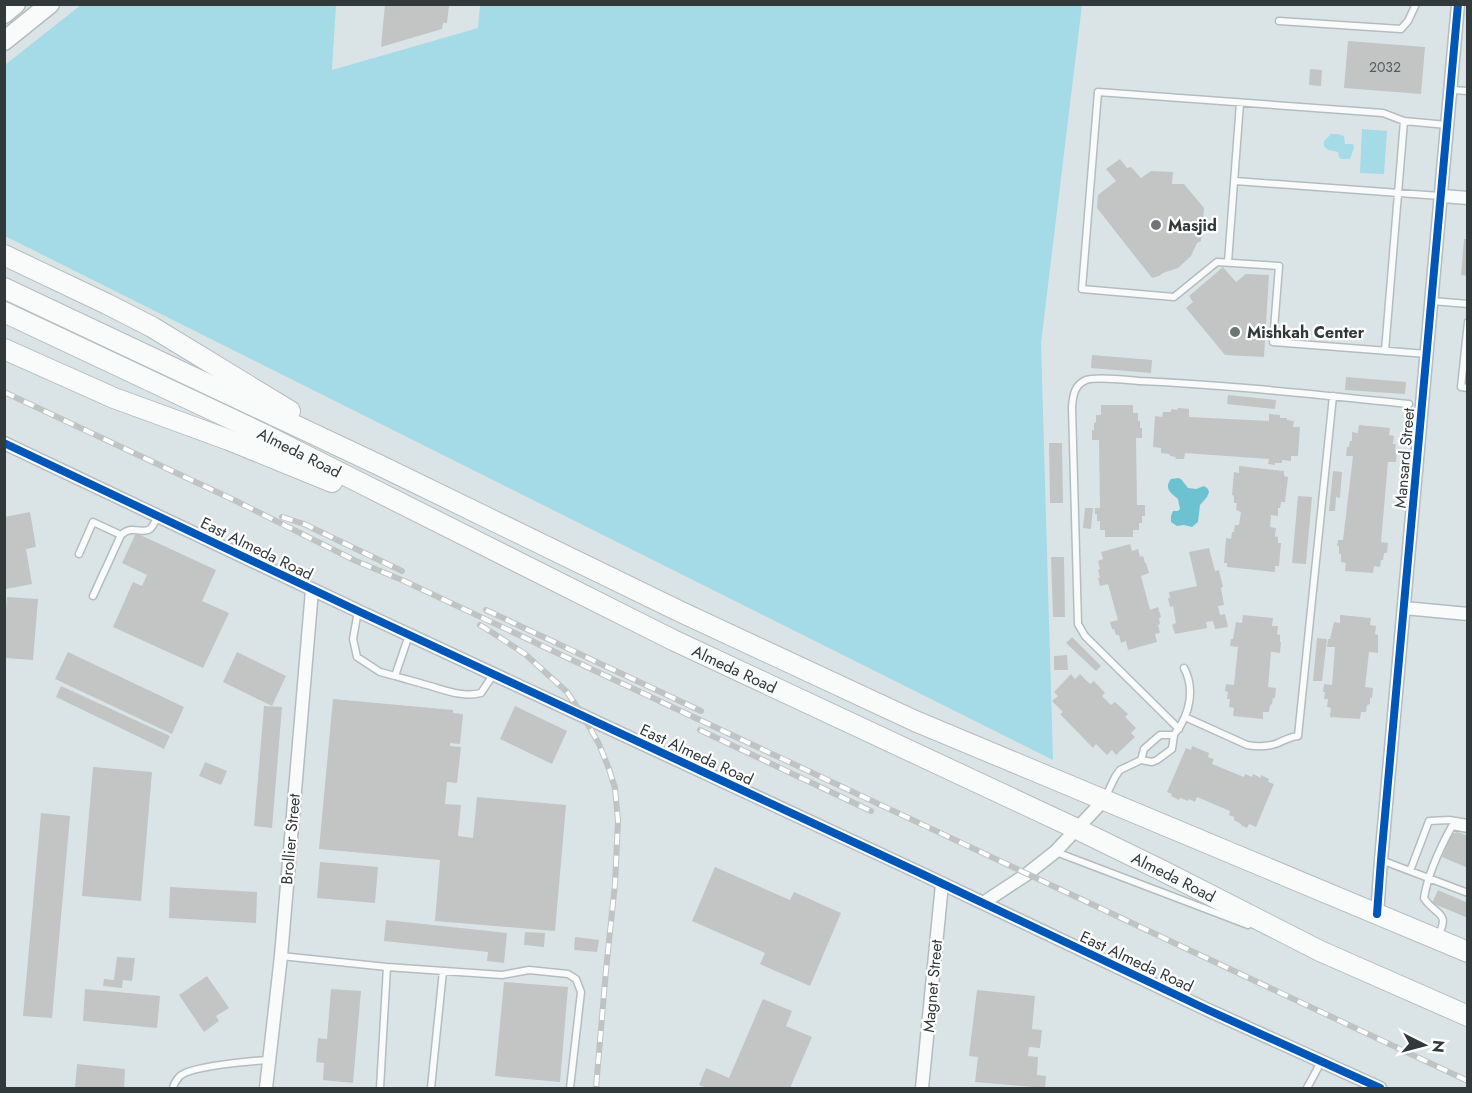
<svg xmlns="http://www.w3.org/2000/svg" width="1472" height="1093" font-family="Jost,sans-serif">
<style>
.green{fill:#a4dbe6}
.water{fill:#6cc2d1}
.building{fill:#c2c5c4}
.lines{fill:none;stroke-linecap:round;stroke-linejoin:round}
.lane-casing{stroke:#b5bcbf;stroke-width:9}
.street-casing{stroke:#b5bcbf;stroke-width:15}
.secondary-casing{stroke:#b5bcbf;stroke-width:21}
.primary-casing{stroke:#b5bcbf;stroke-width:22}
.lane{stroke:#f9fbfb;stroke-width:6}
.street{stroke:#f9fbfb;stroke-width:12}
.secondary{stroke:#f9fbfb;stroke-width:18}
.primary{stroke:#f9fbfb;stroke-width:20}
.rail-casing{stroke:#c0c3c4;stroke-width:6}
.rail{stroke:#fff;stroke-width:4;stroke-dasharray:11;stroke-linecap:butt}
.cycleway-casing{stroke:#fff;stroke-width:11}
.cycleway{stroke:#0057b8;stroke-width:8}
.poi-dot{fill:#6d7577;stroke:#fff;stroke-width:2}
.labels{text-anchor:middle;stroke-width:4.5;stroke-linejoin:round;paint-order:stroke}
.number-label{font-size:14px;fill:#565c5d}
.poi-label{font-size:16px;font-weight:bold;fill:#32393b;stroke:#fff;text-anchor:start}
.street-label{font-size:16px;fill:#32393b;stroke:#fff}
</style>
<rect width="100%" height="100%" fill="#dae4e7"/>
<path class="green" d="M82 4 336 5 332 70 478 28 480 5H1082L1041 343 1053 760 5 236V65Z
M1362 129 1387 131 1384 174 1360 173Z
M1331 134H1338L1344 136 1345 144H1353L1354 148 1350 159H1341L1339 157 1338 152 1328 150 1324 146V141Z"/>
<path class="water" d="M1178 478 1181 479 1188 488 1196 489 1204 486 1208 489 1209 492 1207 497 1200 505 1198 522 1192 527 1184 525 1177 526 1171 522V516L1173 511H1178L1180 509 1178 499C1170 493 1164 488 1171 479Z"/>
<path class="building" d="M385 4 449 6 447 23H443L442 29 381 47Z
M1348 41 1425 47 1421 94 1344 88Z
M1310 69 1322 70 1321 86 1309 85Z
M1120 159 1127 168 1131 167 1141 178 1151 171 1173 172 1172 184H1184L1204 208 1201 241 1197 243 1191 256 1178 268 1163 273 1159 276 1152 278 1097 208 1098 195 1116 181 1106 169Z
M1464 239H1468V276L1461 275Z
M1223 267 1236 282 1246 274 1269 275 1264 357 1225 355 1186 308 1193 302 1189 296Z
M1092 355 1152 360 1151 373 1091 368Z
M1346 377 1406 382 1405 394 1345 390Z
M1228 395 1276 400 1275 409 1227 404Z
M1101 405H1133V413H1138V421H1140V428H1142V438H1136L1137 505H1145V516H1142V523H1139V530H1133V537H1105V530H1100V521H1097V514H1095V508H1100L1099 440H1092V430H1094V423L1096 422V415H1101Z
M1178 408 1189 409V417L1269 421V414L1280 415V418H1287V420L1294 421 1293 427H1300L1298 456H1291V461L1282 460V463H1275V465L1268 464 1269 459 1185 453 1184 459H1175L1176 457 1170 456 1169 454 1161 453V448L1153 447 1155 416 1162 417 1163 412H1171V409L1177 410Z
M1359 425 1390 428 1389 435 1394 436 1393 444H1396L1395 450 1397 451 1396 462H1388L1381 542 1388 543 1387 553H1384L1383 560H1381L1380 567 1374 566 1373 573 1345 571 1346 563 1341 562V554H1339V546H1337L1338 540H1343L1353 456H1346L1347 447H1349L1350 441H1352V432L1358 433Z
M1049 443H1062L1063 503H1050Z
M1239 466 1284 471V476L1288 477 1285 502H1281L1280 508H1278V516L1271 515 1270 527 1276 528 1275 536 1278 537V543H1281L1279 566H1275V572L1227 567V563H1224L1226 538 1231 539 1232 532H1234L1235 525H1239L1241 512 1236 510 1237 503H1234V496L1232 495 1234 472 1239 473Z
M1333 471 1342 472 1340 498 1336 497 1335 511H1329Z
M1298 496 1312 497 1306 564 1292 563Z
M1085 508H1093L1091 529 1083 528Z
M30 512 36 547 26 549 32 584 6 589 4 578V517Z
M136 533 216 570 202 601 229 613 203 668 113 627 133 582 142 586 147 575 122 563Z
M1130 544 1132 551 1138 549 1140 557 1143 556 1145 563H1146L1149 573 1141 576 1150 610 1158 607 1161 617 1159 618 1160 624 1158 625 1160 633 1155 634 1157 642 1128 650 1126 641 1121 643 1119 635H1116L1114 629H1112L1110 622 1118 620 1108 584 1100 586 1098 578H1100L1098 570 1100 569 1098 561 1103 559 1101 552Z
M1209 548 1215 571 1219 570 1223 587 1221 588 1224 605 1218 606 1220 615 1225 614 1228 627 1215 629 1213 621 1206 622 1207 628 1175 634 1172 625 1176 623 1173 606 1170 607 1168 598H1170L1169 592 1197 586 1189 552Z
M1051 557H1064L1065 617H1053Z
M7 597 38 599 33 660 4 658V633Z
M1243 615 1273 618 1272 626H1278L1277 634 1280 635V642H1281L1280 653 1271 652 1268 687 1276 688 1275 698H1273L1272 704 1270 705 1269 712H1263V719L1233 716 1234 708 1229 707 1230 699H1227L1228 692 1225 691 1226 684 1234 685 1238 647 1230 646 1231 639H1233L1236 622 1242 623Z
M1340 615 1371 618 1370 625 1376 626 1375 634 1378 635V653L1369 652 1365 687 1373 688 1372 698H1370V704L1367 705 1366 712H1361L1360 719 1330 717 1331 708 1327 707 1328 699H1324L1325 692H1323L1324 684 1332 685 1335 647H1327L1328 639H1330L1334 622 1340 623Z
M1072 637 1101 666 1096 671 1066 643Z
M1317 638 1327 639 1322 681H1313Z
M68 652 184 707 172 734 55 679Z
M237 652 286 676 272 706 223 682Z
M1067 655 1068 670H1054V656Z
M1071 674 1075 679 1080 674 1090 684 1094 681 1105 693 1102 696 1111 705 1115 702 1128 714 1125 717 1136 728 1131 733 1135 737 1116 755 1112 750 1107 755 1096 744 1093 748 1060 714 1063 712 1052 701 1058 696 1054 692Z
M61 686 170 736 164 749 56 697Z
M333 699 453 710V713L463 714 460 744 450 743V746L461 747 457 783 447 782 445 804 461 805 458 836 473 838 477 797 566 805 555 931 435 921 440 860 319 849Z
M264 706 282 707 272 828 254 826Z
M515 706 567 731 552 764 500 739Z
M1192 746 1209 753 1208 757 1214 759 1212 764 1244 777 1245 774 1252 777 1253 774 1261 778V775L1269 779 1268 782 1274 784 1256 827 1249 824 1247 828 1241 825V824L1234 820V817L1229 815 1230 811 1197 797 1195 802 1189 799 1188 801 1180 798 1179 800 1171 796 1172 794 1167 792 1186 748 1191 750Z
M205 762 227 771 221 785 199 776Z
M93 767 152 772 141 901 82 896Z
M41 813 70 816 52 1018 23 1016Z
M1458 832 1468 836V868L1442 857 1451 834Z
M320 862 378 867 375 903 317 898Z
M715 867 790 900 794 892 841 913 810 986 760 964 765 953 692 921Z
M170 887 257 892 256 923 169 918Z
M1438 890 1468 903V918L1432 903Z
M386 920 507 933 504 963 487 961 488 952 384 941Z
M525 932 545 933 544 947 524 945Z
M575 937 599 940 597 952 574 950Z
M117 957 135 958 132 981 123 980 122 988 103 986 104 979 114 980Z
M207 976 229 1008 216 1016 219 1021 204 1032 179 995Z
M504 982 568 987 560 1082 495 1076Z
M85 989 160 996 157 1028 83 1021Z
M331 989 361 991 353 1083 323 1080 324 1063 316 1062 318 1038 327 1039Z
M977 990 1035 996 1032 1029 1042 1030 1040 1048 1029 1047 1028 1056 1038 1057 1037 1075 1046 1076 1045 1088 975 1082 978 1057 969 1056Z
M763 999 792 1011 786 1026 812 1037 790 1088H707L699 1085 706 1068 729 1078Z
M77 1064 125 1069 124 1088H75Z"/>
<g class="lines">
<g class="lane-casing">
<path id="lane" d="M1279 21 1401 29 1408 21 1416 4
M1451 90 1468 91
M1235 181 1440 196
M1228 262 1240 103
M1432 301 1468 304
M1468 322 1461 387 1468 388
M1385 351 1404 121
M1427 354 1273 342 1279 266 1217 262 1174 297 1082 289 1098 92 1383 113 1404 121 1447 125
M79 554 93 522 121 535
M93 596 121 535C133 524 142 535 150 529 153 527 156 519 158 516
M358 611 353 639 357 657 380 672 395 676
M409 635 395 676C404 679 414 681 423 684 443 689 461 698 481 693L493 675
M1185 717 1247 745C1258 747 1268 747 1278 743 1285 740 1290 737 1298 736L1333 396
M1179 729 1085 636 1078 624 1072 407C1073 396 1074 385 1086 380 1097 376 1127 380 1140 381 1230 385 1320 395 1409 404
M1176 732C1190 714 1195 688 1184 668
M1105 798 1115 777 1120 770 1141 760 1152 762 1157 760 1172 749 1174 735H1160L1144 749 1141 760
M1056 852 1248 925
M1381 860 1468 893
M1410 871 1429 821 1449 820 1468 823
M1438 936C1451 911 1435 916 1424 898 1428 873 1440 848 1452 826L1468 829
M281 956 387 967 502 975 529 970 568 974 576 979 581 992 570 1088
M173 1088C174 1084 176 1080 180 1076 191 1066 251 1061 269 1060
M380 1088 387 967
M431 1088 443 971
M1307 1088 1321 1062"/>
</g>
<g class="street-casing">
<path id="street" d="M1442 196 1468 198
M4 443 358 611 920 873 1208 1010 1380 1088
M1404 608 1468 614
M983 903 1027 874 1055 852 1103 801
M1377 914 1381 860 1458 4
M266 1088 281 956 312 590
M922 1088 942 884"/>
</g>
<g class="secondary-casing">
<path id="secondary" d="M4 14 16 4
M4 41 50 4"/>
</g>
<g class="primary-casing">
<g id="primary">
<path d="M4 255 107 304 152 327 290 411"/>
<path d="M4 288 379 465 681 612 915 721 1468 952"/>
<path id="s1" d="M4 312 261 433 673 640 1077 829 1163 871 1320 951 1468 1016"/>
<path d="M4 349 114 398 229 440 332 482"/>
</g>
</g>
<use href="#lane" class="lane"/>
<use href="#street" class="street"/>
<use href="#secondary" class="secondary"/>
<use href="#primary" class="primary"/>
<g class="rail-casing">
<path id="rail" d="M4 392 236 501 356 561 402 580 1468 1081
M282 517 304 524 402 571
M486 610 701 711
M480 625 496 635 525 654 567 692 583 716 599 744 609 769 615 788 618 821 615 884 606 970 596 1088
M700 730 871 811"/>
</g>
<use href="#rail" class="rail"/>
<g class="cycleway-casing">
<path id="cycleway" d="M4 443 358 611 920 873 1208 1010 1380 1088
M1377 914 1381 860 1458 4"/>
</g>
<use href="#cycleway" class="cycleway"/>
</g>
<g class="poi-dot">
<circle cx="1156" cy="225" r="6"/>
<circle cx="1235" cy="332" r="6"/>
</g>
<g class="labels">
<g class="number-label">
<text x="1385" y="72">2032</text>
</g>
<g class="poi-label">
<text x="1168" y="231">Masjid</text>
<text x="1247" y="338">Mishkah Center</text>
</g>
<g class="street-label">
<text dy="6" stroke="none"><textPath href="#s1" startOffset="327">Almeda Road</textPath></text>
<text transform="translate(1404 458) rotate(-85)" y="6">Mansard Street</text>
<text transform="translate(257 548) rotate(26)" y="6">East Almeda Road</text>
<text dy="6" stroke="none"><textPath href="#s1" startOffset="813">Almeda Road</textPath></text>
<text transform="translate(697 754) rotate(25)" y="6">East Almeda Road</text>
<text transform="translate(290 839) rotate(-85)" y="6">Brollier Street</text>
<text dy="6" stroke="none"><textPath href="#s1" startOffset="1299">Almeda Road</textPath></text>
<text transform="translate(1137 961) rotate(25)" y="6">East Almeda Road</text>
<text transform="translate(932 986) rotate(-85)" y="6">Magnet Street</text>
</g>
</g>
<rect width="1472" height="1093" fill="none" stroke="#32393b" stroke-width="12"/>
<g transform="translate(1424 1045) rotate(96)" stroke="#ffffff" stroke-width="4.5" paint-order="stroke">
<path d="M0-4.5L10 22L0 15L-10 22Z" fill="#32393b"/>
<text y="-9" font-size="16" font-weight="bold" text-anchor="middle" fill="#32393b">N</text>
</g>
</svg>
